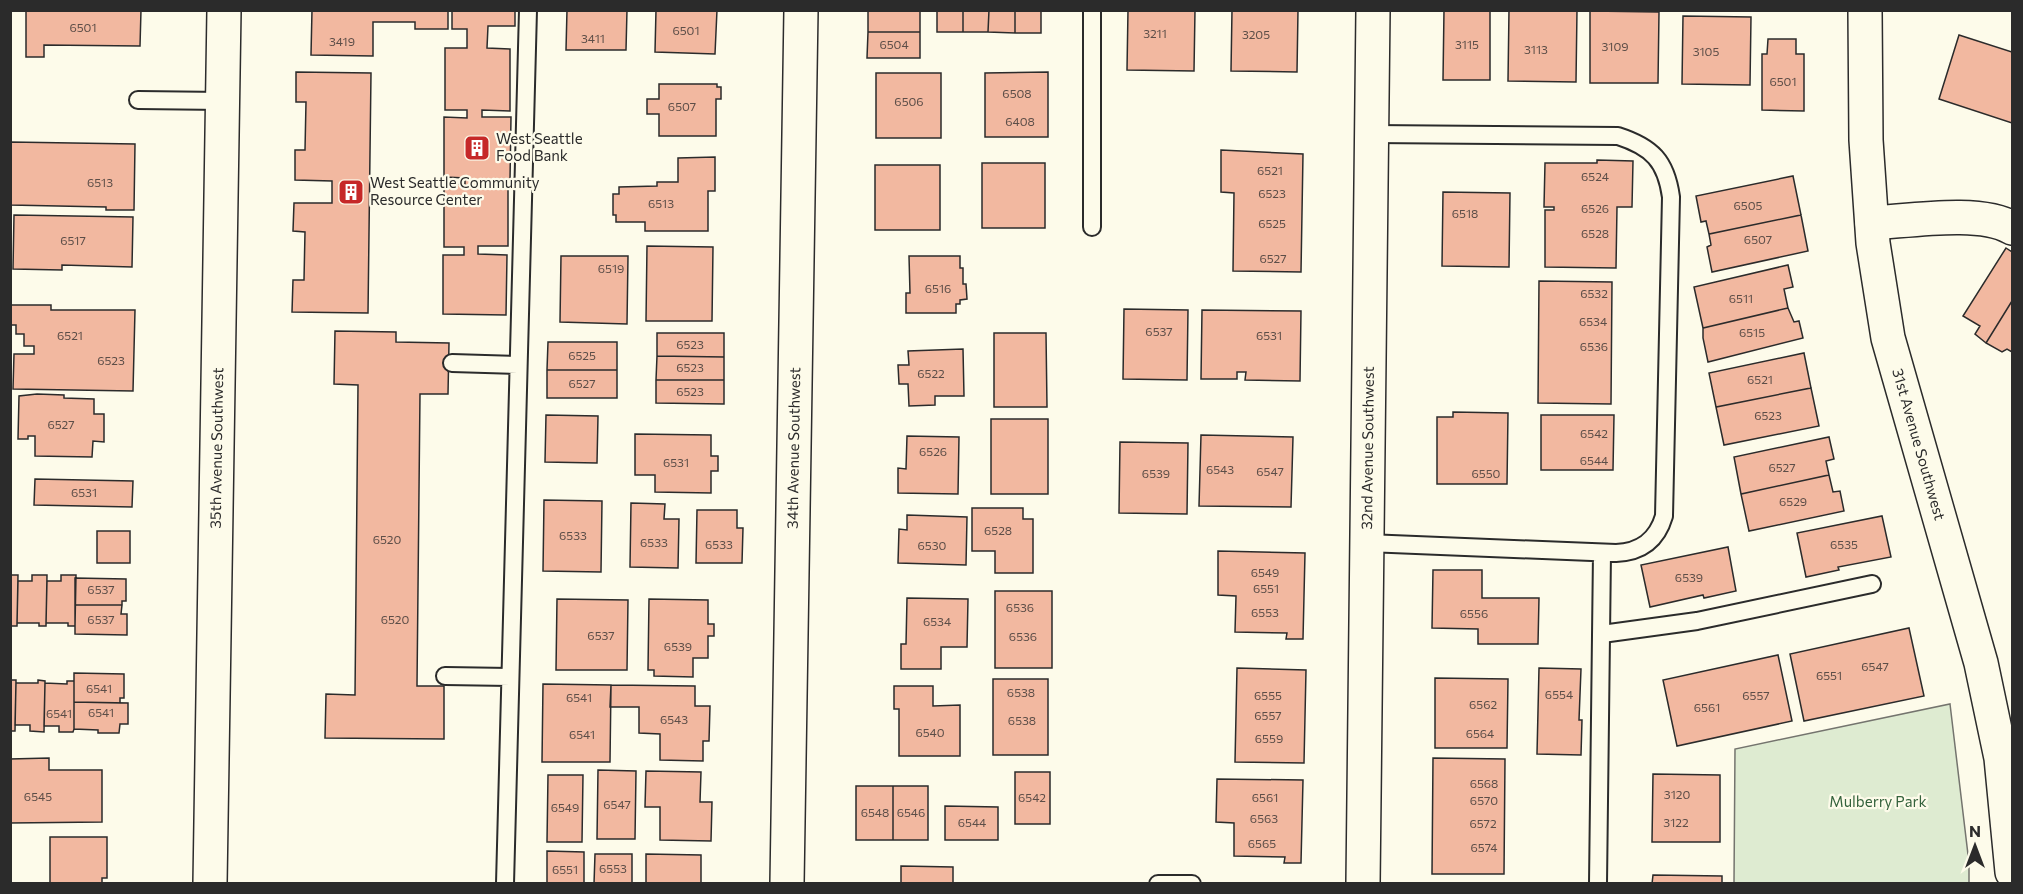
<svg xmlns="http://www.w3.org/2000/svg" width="2023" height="894" font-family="Commissioner,sans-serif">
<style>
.green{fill:#deebd1;stroke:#74746e;stroke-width:1.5}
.building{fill:#f2b8a0;stroke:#2b2b2b;stroke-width:1.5}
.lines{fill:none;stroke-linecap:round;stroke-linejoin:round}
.lane-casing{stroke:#2b2b2b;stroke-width:20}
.street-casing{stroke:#2b2b2b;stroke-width:36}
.secondary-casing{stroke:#2b2b2b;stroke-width:36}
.lane{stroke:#fdfbea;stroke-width:16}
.street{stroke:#fdfbea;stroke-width:33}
.secondary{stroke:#fdfbea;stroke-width:33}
.labels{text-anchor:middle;stroke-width:4.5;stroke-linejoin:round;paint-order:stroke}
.number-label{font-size:12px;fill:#5d4e48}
.poi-label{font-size:15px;fill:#2b2b2b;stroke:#fdfbea;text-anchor:start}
.street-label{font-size:15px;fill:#2b2b2b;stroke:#fdfbea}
.park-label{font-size:15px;fill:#34623c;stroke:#fdfbea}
</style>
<rect width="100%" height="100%" fill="#fdfbea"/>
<path class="green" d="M1950 704 1969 863V883H1734L1735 749Z"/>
<path class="building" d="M26 10H141L140 46 44 45V57H26Z
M312 10H448V29H415V22H373V56L311 55Z
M452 10H515V26H488L487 48 510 49V111L482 110V117H511L510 180H481V187H508V246H478V254L507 255 506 315 443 314V255H464V247H444V184H465V178L444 177V117L467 118V110H445V48H467V29H452Z
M567 10H627L626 50H566Z
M656 10H717L715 54 655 52Z
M868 10H920V32H868Z
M937 10H963V32H937Z
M963 10H989L988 32H963Z
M989 10H1015V33L988 32Z
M1015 10H1041V33H1015Z
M1128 10H1195L1194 71 1127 70Z
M1232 10H1298L1297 72 1231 71Z
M1444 10H1490V80H1443Z
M1509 10H1577L1576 82 1508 81Z
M1590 11 1659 12 1658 83H1590Z
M1683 16 1751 17 1750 85 1682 84Z
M868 32H920V58H867Z
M1959 35 2012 52V123L1939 99Z
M1768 39H1796V54H1804V111L1762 110V54H1767Z
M296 72 371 73 368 313 292 312 293 280H304L305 232 293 231 294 203H332V181L295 180V150H305L306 102H296Z
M1048 72V137H985V73Z
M876 73H941V138H876Z
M659 84H717V87H721V99H716V136H659V114H647V99H659Z
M10 142 135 144 134 210H106V207L10 205Z
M1221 150 1303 154 1301 272 1233 271 1234 193 1221 192Z
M715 157V191H708V231H645V222H616V215H613V194H619V187L657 186V182H678V158Z
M1597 160 1633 161 1632 207H1617L1616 268 1545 267V210H1554V207H1544L1545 163H1597Z
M982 163H1045V228H982Z
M875 165H940V230H875Z
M1793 176 1801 215 1709 234 1706 221 1701 222 1696 196Z
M1443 192 1510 193 1509 267 1442 266Z
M14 215 133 217 132 267 62 265V270L13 269Z
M1801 215 1808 251 1712 272 1707 247 1711 245 1709 234Z
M647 246 713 247 712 321H646Z
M2006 248 2012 252V301L1986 343 1975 334 1980 326 1963 316Z
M561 256H628L627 324 560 322Z
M909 256H960V268H963V284H966L967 299 960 300V304H956V313H906V293H910Z
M1788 265 1793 287 1784 289 1788 308 1703 328 1694 287Z
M1539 281 1612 282 1611 404 1538 403Z
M2012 301V352L2007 349 2002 352 1986 343Z
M10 305H51V310H135L133 391 13 389 14 354H34V346H24V334H16V325H10Z
M1788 308 1794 322 1799 321 1803 338 1708 362 1703 338V328Z
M1124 309 1188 310 1187 380 1123 379Z
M1202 310 1301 311 1300 381 1245 380 1246 372H1237V379H1201Z
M335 331 396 332V342L449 343 448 394H420L417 686H444V739L325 738 326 694 355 695 358 385 334 384Z
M657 333H724V357L657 356Z
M994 333H1046L1047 407H994Z
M548 342H617V370H547Z
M963 349 964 396H935V405L909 406 908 384H899L898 365H909L908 351Z
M1804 353 1811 388 1716 407 1709 373Z
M657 356 724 357V380H656Z
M547 370H617V398H547Z
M656 380H724V404L656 403Z
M1811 388 1819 426 1724 445 1716 407Z
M37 394 64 395V398L94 399V414H104V442L93 441 92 457 35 456V436H28V439H18L19 396Z
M1453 412 1508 413 1507 484H1437V417H1453Z
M546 415 598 416 597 463 545 462Z
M1541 415H1614L1613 470H1541Z
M991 419H1048V494H991Z
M635 434 711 435V456H718V471H711V493L655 492V475H635Z
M1201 435 1293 437 1291 507 1199 506Z
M907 436 959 437 958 494 898 493V468L906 469Z
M1829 437 1834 459 1826 461 1829 475 1741 494 1734 457Z
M1120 442 1188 443 1187 514 1119 513Z
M1829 475 1833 492 1840 491 1844 511 1749 531 1741 494Z
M35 479 133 481 132 507 34 505Z
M544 500 602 501 601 572 543 571Z
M631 503 665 504 664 519H679L678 568 630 567Z
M972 508H1023V519H1033V573H995V551H972Z
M697 510H737V528H743L742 563H696Z
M907 515 967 517 966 565 898 563 899 529 907 530Z
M1882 516 1891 557 1838 567 1839 570 1806 577 1797 533Z
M97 531H130V563H97Z
M1728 547 1736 591 1704 598 1703 595 1650 607 1641 565Z
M1218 551 1305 553 1303 639H1286L1287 633 1235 632 1236 596 1218 595Z
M1433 570H1482V598H1539L1538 644H1478V629L1432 628Z
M10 575H18L17 626H10Z
M32 575H47L46 626H39V623H17L18 581H32Z
M61 575H76L75 626H68V623H46L47 581H61Z
M75 578 126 579V601H122V605H75Z
M995 591H1052V668H995Z
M907 598 968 599 967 647H941V669H901V644H906Z
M557 599 628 600 627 670H556Z
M649 599 708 600V624H714V636H708V658H693V677L654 676V670H648Z
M75 605H122L121 614H127V635L75 634Z
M1909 628 1924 696 1804 721 1790 654Z
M1778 655 1792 721 1677 746 1663 680Z
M1237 668 1306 670 1304 763 1235 762Z
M1539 668 1581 669 1579 720H1582L1581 755 1537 754Z
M74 673 124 674V698H120V703L74 702Z
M1435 678 1508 679 1507 748H1435Z
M993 679H1048V755H993Z
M10 680H16L15 731H10Z
M38 680 45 681 44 732 30 731V725H15L16 683H38Z
M67 681H74V729L73 732H59V726H44L45 683 67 684Z
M543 684 611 685 610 762H542Z
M611 685 695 686V706H710L709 741H703V761L660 760V734L639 733V707H610Z
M894 686H933V706L960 705V756H899V709H894Z
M74 702 128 703V724H120L119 733H98V730L74 729Z
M49 758V770H102V822L10 823V759Z
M1433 758 1505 759 1504 874H1432Z
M598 770 636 771 635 839H597Z
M646 771 701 772 700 802H712L711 841 660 840V807H645Z
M1015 772H1050V824H1015Z
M1653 774 1720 775V842H1652Z
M548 775H583L582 842H547Z
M1217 779 1303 780 1301 863H1284L1285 857 1234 856V823L1216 822Z
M856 786H893V840H856Z
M893 786H928V840H893Z
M945 806 998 807V840H945Z
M50 837H107V878H102V884H50Z
M547 851 584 852V884H547Z
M595 854H632V884H594Z
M646 854 701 855V884H646Z
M901 866 953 867V884H901Z
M1653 875 1722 876V884H1652Z"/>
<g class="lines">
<g class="lane-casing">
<path id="lane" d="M138 100 223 101
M1092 227V10
M452 363 518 365
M1367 543 1616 553C1641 552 1657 540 1664 516L1671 197C1666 161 1652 147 1618 136L1372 134
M1602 634 1697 621 1872 584
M445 676 510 677
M505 884 528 10
M1158 884H1192
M1598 884 1602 553"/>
</g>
<g class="street-casing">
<g id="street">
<path id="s1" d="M1865 10 1866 140 1873 243 1888 338 1981 663 2001 758 2012 872"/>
<path d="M1872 223C1909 221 1981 209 2012 228"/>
<path id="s2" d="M787 884 801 10"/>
<path id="s3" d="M1363 884 1373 10"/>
</g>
</g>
<g class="secondary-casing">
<g id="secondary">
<path id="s4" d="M210 884 224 10"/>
</g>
</g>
<use href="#lane" class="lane"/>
<use href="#street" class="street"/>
<use href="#secondary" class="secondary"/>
</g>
<defs>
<g id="building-square" transform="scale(1.35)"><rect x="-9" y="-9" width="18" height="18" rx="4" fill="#c62828" stroke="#fdfbea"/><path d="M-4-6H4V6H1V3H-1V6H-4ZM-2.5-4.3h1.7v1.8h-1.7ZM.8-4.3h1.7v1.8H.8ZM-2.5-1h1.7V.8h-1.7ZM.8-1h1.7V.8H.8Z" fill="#fff"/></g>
</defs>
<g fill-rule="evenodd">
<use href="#building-square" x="477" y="148"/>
<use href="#building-square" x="351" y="192"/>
</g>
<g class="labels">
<g class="number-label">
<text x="83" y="32">6501</text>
<text x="686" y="35">6501</text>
<text x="1155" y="38">3211</text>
<text x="1256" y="39">3205</text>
<text x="593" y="43">3411</text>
<text x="342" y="46">3419</text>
<text x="894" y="49">6504</text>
<text x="1467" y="49">3115</text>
<text x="1615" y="51">3109</text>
<text x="1536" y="54">3113</text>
<text x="1706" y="56">3105</text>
<text x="1783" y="86">6501</text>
<text x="1017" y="98">6508</text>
<text x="909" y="106">6506</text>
<text x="682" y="111">6507</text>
<text x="1020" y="126">6408</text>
<text x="1270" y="175">6521</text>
<text x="1595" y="181">6524</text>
<text x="100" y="187">6513</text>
<text x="1272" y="198">6523</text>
<text x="661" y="208">6513</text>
<text x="1748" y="210">6505</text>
<text x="1595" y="213">6526</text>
<text x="1465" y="218">6518</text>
<text x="1272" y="228">6525</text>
<text x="1595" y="238">6528</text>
<text x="1758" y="244">6507</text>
<text x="73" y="245">6517</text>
<text x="1273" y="263">6527</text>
<text x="611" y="273">6519</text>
<text x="938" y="293">6516</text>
<text x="1594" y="298">6532</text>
<text x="1741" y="303">6511</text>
<text x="1593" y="326">6534</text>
<text x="1159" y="336">6537</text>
<text x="1752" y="337">6515</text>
<text x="70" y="340">6521</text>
<text x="1269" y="340">6531</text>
<text x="690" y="349">6523</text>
<text x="1594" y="351">6536</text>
<text x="582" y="360">6525</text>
<text x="111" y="365">6523</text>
<text x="690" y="372">6523</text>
<text x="931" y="378">6522</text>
<text x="1760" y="384">6521</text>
<text x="582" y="388">6527</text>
<text x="690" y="396">6523</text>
<text x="1768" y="420">6523</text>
<text x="61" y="429">6527</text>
<text x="1594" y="438">6542</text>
<text x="933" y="456">6526</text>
<text x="1594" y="465">6544</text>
<text x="676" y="467">6531</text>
<text x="1782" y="472">6527</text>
<text x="1220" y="474">6543</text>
<text x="1270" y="476">6547</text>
<text x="1156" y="478">6539</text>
<text x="1486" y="478">6550</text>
<text x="84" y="497">6531</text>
<text x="1793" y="506">6529</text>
<text x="998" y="535">6528</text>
<text x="573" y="540">6533</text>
<text x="387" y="544">6520</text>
<text x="654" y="547">6533</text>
<text x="719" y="549">6533</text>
<text x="1844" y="549">6535</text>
<text x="932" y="550">6530</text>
<text x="1265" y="577">6549</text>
<text x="1689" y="582">6539</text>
<text x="1266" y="593">6551</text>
<text x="101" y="594">6537</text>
<text x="1020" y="612">6536</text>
<text x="1265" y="617">6553</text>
<text x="1474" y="618">6556</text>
<text x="101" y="624">6537</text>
<text x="395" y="624">6520</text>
<text x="937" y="626">6534</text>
<text x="601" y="640">6537</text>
<text x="1023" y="641">6536</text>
<text x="678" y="651">6539</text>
<text x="1875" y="671">6547</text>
<text x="1829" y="680">6551</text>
<text x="99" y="693">6541</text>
<text x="1021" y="697">6538</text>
<text x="1559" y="699">6554</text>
<text x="1268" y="700">6555</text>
<text x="1756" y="700">6557</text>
<text x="579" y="702">6541</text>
<text x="1483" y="709">6562</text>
<text x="1707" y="712">6561</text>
<text x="101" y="717">6541</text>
<text x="59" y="718">6541</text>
<text x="1268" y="720">6557</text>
<text x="674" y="724">6543</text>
<text x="1022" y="725">6538</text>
<text x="930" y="737">6540</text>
<text x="1480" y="738">6564</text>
<text x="582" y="739">6541</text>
<text x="1269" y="743">6559</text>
<text x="1484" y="788">6568</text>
<text x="1677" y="799">3120</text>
<text x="38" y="801">6545</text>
<text x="1032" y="802">6542</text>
<text x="1265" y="802">6561</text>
<text x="1484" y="805">6570</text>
<text x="617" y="809">6547</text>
<text x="565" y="812">6549</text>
<text x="875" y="817">6548</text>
<text x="911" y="817">6546</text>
<text x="1264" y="823">6563</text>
<text x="972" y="827">6544</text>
<text x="1676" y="827">3122</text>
<text x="1483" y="828">6572</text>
<text x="1262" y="848">6565</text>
<text x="1484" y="852">6574</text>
<text x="613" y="873">6553</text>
<text x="565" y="874">6551</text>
</g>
<g class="poi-label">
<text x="496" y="144">West Seattle<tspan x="496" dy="17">Food Bank</tspan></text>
<text x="370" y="188">West Seattle Community<tspan x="370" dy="17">Resource Center</tspan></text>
</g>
<g class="street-label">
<text dy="5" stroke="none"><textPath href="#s1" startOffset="440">31st Avenue Southwest</textPath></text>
<text dy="5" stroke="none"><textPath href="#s4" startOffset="436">35th Avenue Southwest</textPath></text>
<text dy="5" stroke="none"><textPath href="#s2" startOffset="436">34th Avenue Southwest</textPath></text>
<text dy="5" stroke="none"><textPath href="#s3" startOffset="436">32nd Avenue Southwest</textPath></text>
</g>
<g class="park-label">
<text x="1878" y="807">Mulberry Park</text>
</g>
</g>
<rect width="2023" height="894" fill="none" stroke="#2b2b2b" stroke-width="24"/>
<g transform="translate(1975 846)" stroke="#fdfbea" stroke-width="4.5" paint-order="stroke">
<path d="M0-4.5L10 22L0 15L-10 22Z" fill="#2b2b2b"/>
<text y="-9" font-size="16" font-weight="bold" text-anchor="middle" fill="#2b2b2b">N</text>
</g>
</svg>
